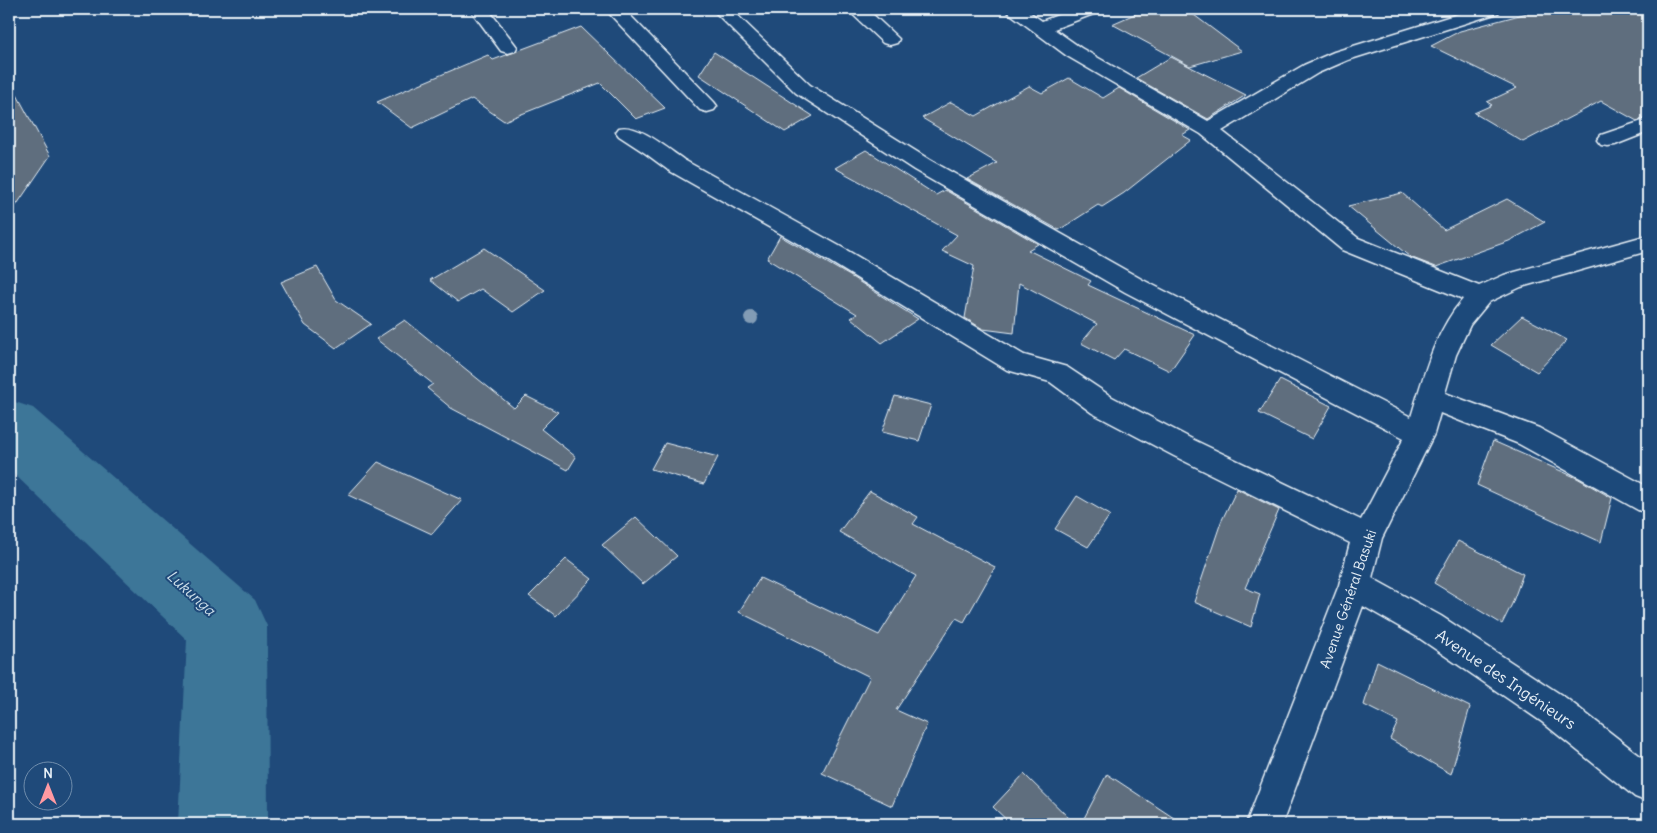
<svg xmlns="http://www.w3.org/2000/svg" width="1657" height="833" font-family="Delius,sans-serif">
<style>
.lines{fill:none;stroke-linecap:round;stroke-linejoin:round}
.river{fill:#3e7698;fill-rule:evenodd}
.building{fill:#5e6e7e;stroke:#e8f1f8}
.street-casing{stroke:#e8f1f8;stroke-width:3}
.street{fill:#1f4a7a;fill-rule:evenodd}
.tree{fill:#829cb5}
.labels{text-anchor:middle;stroke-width:4;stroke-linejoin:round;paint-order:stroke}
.street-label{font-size:14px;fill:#e8f1f8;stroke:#1f4a7a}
.water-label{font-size:15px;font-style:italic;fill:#cedfea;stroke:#1f4a7a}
.near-street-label{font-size:16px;fill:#e8f1f8;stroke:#1f4a7a}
</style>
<rect width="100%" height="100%" fill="#1f4a7a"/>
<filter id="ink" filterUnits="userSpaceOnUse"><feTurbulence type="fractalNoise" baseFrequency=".02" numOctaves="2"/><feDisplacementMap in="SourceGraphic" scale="10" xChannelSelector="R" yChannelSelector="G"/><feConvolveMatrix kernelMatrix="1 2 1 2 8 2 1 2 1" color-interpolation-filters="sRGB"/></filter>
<g filter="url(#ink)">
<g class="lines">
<path class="river" d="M9 400 33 408 255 600 267 626 268 824H178L187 640 9 469Z"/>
</g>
<path class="building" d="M1146 9H1186L1242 51 1190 66 1112 24Z
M1542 9H1648V117L1637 121 1601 101 1523 142 1474 113 1492 105 1487 102 1517 88 1431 46 1460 31Z
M581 27 665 108 636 119 600 83 504 121 472 99 412 128 377 102 488 55 493 60Z
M714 52 813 116 785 132 699 75Z
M1171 57 1246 95 1208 119 1136 78Z
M1069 78 1103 98 1119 88 1190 130 1182 135 1191 140 1124 193 1102 207 1098 205 1059 230 967 179 997 163 922 118 951 102 976 116 1029 86 1042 93Z
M9 80 50 156 9 216Z
M866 150 936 195 945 190 1038 244 1028 250 1091 281 1088 285 1195 335 1170 371 1124 349 1114 360 1081 343 1097 324 1019 283 1014 333 983 329 965 318 974 266 942 251 957 235 835 168Z
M1402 193 1444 230 1507 199 1545 222 1509 241 1436 267 1410 257 1348 206Z
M780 236 850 276 918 319 882 343 851 318 857 314 767 259Z
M484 248 545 290 513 312 481 289 458 302 430 280Z
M317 267 336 300 371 324 336 348 305 325 281 282Z
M1522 316 1567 340 1537 372 1491 345Z
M405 320 514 408 526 396 558 412 541 429 576 457 568 470 451 408 427 388 433 384 376 339Z
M1280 380 1331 406 1312 439 1259 413Z
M895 396 931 405 919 441 882 432Z
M1493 441 1577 478 1612 498 1601 542 1477 485Z
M665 443 718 457 704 484 651 469Z
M378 462 462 500 432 534 348 495Z
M1237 489 1279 510 1245 588 1260 594 1251 627 1194 602 1221 522Z
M870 491 918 517 913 524 995 567 964 622 956 618 896 710 927 724 892 806 822 773 870 677 739 612 760 578 879 635 916 576 839 532Z
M1077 496 1110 515 1088 547 1055 529Z
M636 517 677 556 643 584 602 545Z
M1458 541 1523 574 1512 604 1502 624 1434 583Z
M566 559 592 579 556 616 529 596Z
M1377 661 1470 707 1451 774 1390 739 1398 722 1364 705Z
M1024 774 1075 824H1011L993 807Z
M1107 774 1183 824H1081Z"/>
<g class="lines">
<g class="street-casing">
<path id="street" d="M470 9H488L517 47 515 51 508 53 501 51Z
M605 9H624L714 102 717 106 714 110 707 112 700 110Z
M712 9H731L810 85 930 160 1143 280 1411 417C1424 375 1434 333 1463 299L1342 250 1201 134 1067 56 1004 9H1025L1042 21 1074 9H1099L1096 13 1054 29 1081 48 1208 121 1304 65 1334 52 1474 9H1501L1498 13 1348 60 1318 73 1222 131 1358 238 1479 286 1504 275 1648 235V251L1521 287 1489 302 1470 325 1456 355 1445 393 1539 428 1648 487V513L1638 510 1519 444 1440 413 1434 434 1382 538 1372 578 1441 616 1566 698 1648 762V802L1635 797 1542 722 1419 638 1363 606 1282 824H1246L1339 585 1350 543 1174 456 1092 413 1050 382 1007 370 827 260 668 170 645 153 619 136 616 132 619 128C638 123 668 149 684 160L843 248 1024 355 1067 367 1112 397 1194 440 1361 520 1404 438 1125 292 914 170 796 93Z
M847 9H867L899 39 897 43 890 45 883 43Z
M1648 119V132L1615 145 1608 146 1601 145 1597 140 1601 135Z"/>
</g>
<use href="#street" class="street"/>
</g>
<circle class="tree" cx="751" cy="318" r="7"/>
</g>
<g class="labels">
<g class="street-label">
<text transform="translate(1348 599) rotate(-71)" y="5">Avenue Général Basuki</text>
</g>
<g class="water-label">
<text transform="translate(191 593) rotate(42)" y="5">Lukunga</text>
</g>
<g class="near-street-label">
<text transform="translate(1506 679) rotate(34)" y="6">Avenue des Ingénieurs</text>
</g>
</g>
<rect width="1657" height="833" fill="none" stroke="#1f4a7a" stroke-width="30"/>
<rect x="15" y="15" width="1627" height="803" fill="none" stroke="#e8f1f8" stroke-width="2" filter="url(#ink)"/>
<g transform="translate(48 786)"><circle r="24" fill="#1f4a7a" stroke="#6f8dac"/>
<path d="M0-4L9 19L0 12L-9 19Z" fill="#ff9aa2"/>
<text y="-8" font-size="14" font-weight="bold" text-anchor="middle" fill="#e8f1f8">N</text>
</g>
</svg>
